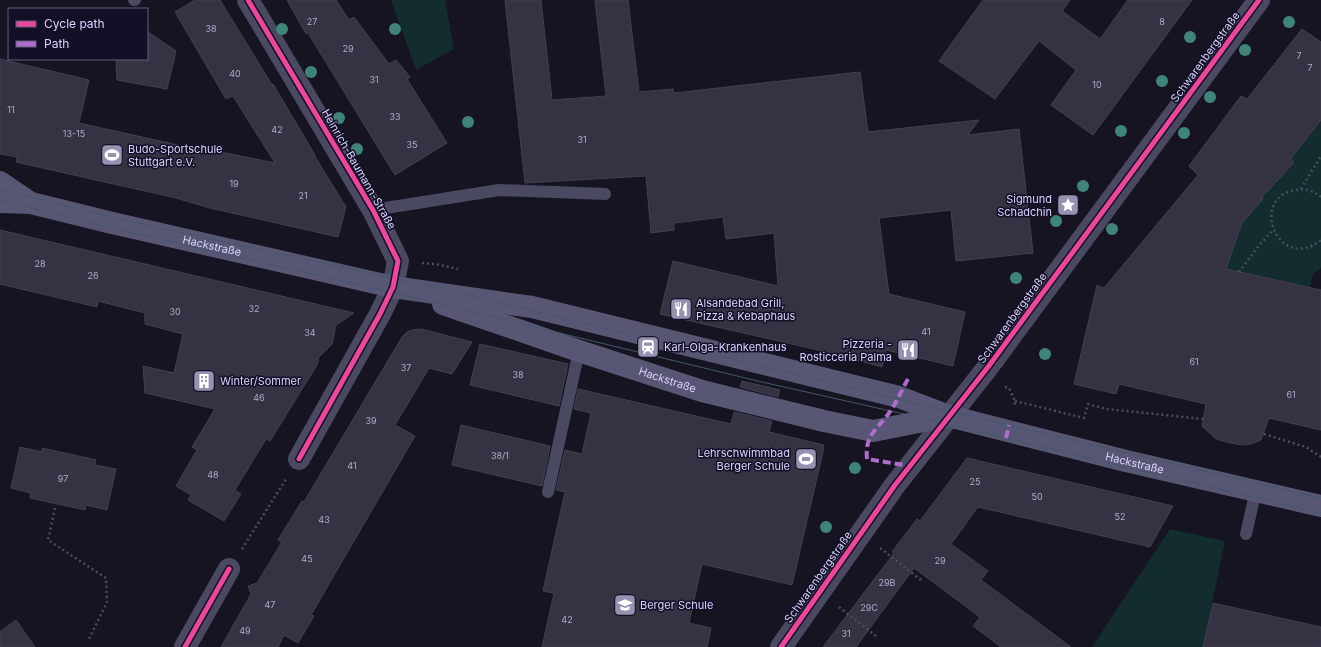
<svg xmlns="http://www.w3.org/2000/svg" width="1321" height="647" font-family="Inter,sans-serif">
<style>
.green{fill:#132c2d}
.building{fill:#343243;stroke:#433f54}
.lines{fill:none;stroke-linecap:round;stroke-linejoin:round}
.path{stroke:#44505f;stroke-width:2.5;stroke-dasharray:2 3;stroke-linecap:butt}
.service{stroke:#4a4962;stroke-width:12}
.minor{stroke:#4a4962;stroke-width:22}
.tertiary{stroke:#4a4962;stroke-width:22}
.secondary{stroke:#575674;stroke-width:22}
.tram{stroke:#43596b;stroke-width:1}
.quiet{stroke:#b06ccc;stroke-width:4;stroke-dasharray:8 4;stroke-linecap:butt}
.cycleway-casing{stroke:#130f26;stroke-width:8}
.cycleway{stroke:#ed469a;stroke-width:5}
.tree{fill:#3e8478}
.labels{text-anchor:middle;stroke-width:3;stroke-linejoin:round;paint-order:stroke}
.number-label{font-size:9px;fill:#b0acd0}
.street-label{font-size:11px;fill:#d9d4ff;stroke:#130f26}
.poi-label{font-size:11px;fill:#d9d4ff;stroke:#130f26;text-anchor:start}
</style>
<rect width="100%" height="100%" fill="#161421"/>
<path class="green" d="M391 0H445L454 49 416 70Z
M1321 120V268L1313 274 1310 288 1226 269 1242 223 1263 199 1257 196 1276 182 1294 164 1291 158Z
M1170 529 1225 541 1203 647H1092Z"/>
<path class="building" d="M195 0H220L272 85 273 84 315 155H314L346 207 338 237 210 208 176 198 16 162 17 157 0 154V59L89 80 79 123 187 147V145L275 163 233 96 226 99 175 12Z
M287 0H336L349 20 354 17 389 64 396 60 410 77 407 79 447 143 395 175 308 33 306 34Z
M505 0H541L552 100 606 96 595 0H628L639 92 673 89 674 93 860 72 868 132 979 120 968 135 1019 129 1033 253 956 261 951 210 879 218 889 294 965 312 953 366 886 350 882 367 831 353 660 314 673 261 778 286 774 233 726 239 723 217 674 223V230L651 233 646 176 525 183Z
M983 0H1070L1062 11 1100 39 1128 0H1192L1093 135 1051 105 1076 70 1039 41 995 99 939 61Z
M1302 29 1321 42V120L1291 158 1294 163 1261 198 1263 199 1242 223 1226 269 1321 290V430L1269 418 1261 440 1251 444 1242 445 1231 443 1216 439 1202 426 1206 404 1119 384 1116 394 1074 384 1097 285 1104 288 1198 175 1189 166 1241 96 1247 99Z
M147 31 176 51 167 89 117 80 116 59H147Z
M0 230 354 313 336 325 332 344 319 357 317 365 270 441 266 439 235 490 241 494 224 521 188 500 191 495 176 486 197 450 192 447 215 409 145 393 143 366 174 373 183 334 145 324V313L98 301 97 307 0 284Z
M421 329 472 342 452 374 429 368 395 425 415 436 311 615 314 616 298 643 284 635 278 647H221L251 594 248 586 257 583 282 542 278 540 302 501 304 502 402 337 407 332 412 330Z
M480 344 568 364 559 406 470 385Z
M742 381 780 390 778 397 740 387Z
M578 389 731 424 734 412 772 421 769 432 824 445 823 448H824L792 585 702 564 689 623 711 628 707 647H542L554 593 543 591 565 492 556 490 565 450 582 454 591 413 574 409Z
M461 425 550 446 542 486 452 465Z
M20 447 42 452V448L96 460 95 465 116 469 107 510 86 505 85 510 30 498 31 493 11 488Z
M967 458 1173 506 1150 547 978 507 951 544 988 571 981 580 1071 647H1001L973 626 980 617 914 568 856 647H823L894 553 892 552 917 519 920 521Z
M1213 603 1321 627V647H1203Z
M16 620 35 647H0V632Z"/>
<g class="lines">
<path class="path" d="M1301 189 1321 156
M1321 197C1314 191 1305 188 1296 190 1248 197 1278 274 1321 240
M422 263 435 264 458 269
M1239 272 1257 248 1273 230
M1005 387 1009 388 1015 401 1014 407
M1015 401 1084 418 1088 404 1106 409 1204 419
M1264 434 1306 447 1321 457
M55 508 48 540 106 578 107 602 88 641
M880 548 921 580
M242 549 286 479
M839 607 876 636"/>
<path class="service" d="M134 0H135
M373 210 499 190 605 194
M548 492 579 351
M1246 534 1256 490"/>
<path class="minor" d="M248 0 373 210 398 261 393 287 380 314 299 459
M185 647 229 569"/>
<path class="tertiary" d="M781 647 895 485 988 367 1259 0"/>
<g class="secondary">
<path d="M0 182 31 203"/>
<path id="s1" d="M0 202 31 203 108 222 393 287 532 307 899 397 949 416 1126 461 1321 506"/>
<path id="s2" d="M443 304 579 351 702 391 824 421 873 431 949 416"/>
</g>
<path class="tram" d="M0 189 110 217 443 289 918 404 1009 425 1246 481 1321 498
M0 200 104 226 390 292 762 382 944 423 1125 467 1321 513"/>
<path class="quiet" d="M908 379C902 389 898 400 891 410 880 428 864 433 867 459L910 466
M1006 438 1009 425"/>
<g class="cycleway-casing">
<path id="cycleway" d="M248 0 373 210 398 261 393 287 380 314 299 459
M185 647 229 569
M781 647 895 485 988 367 1259 0"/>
</g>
<use href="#cycleway" class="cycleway"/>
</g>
<g class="tree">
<circle cx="1289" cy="22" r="6"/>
<circle cx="282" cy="29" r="6"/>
<circle cx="395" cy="29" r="6"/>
<circle cx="1190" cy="37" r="6"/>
<circle cx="1245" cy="50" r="6"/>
<circle cx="311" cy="72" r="6"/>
<circle cx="1162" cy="81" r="6"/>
<circle cx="1210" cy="97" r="6"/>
<circle cx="339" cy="118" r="6"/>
<circle cx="468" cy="122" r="6"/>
<circle cx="1121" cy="131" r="6"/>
<circle cx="1184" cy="133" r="6"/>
<circle cx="357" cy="149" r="6"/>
<circle cx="1083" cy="186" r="6"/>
<circle cx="1056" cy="221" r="6"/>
<circle cx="1112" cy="229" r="6"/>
<circle cx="1016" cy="278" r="6"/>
<circle cx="1045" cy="354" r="6"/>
<circle cx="855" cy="468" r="6"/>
<circle cx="826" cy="527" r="6"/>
</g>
<defs>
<g id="stadium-square" transform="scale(1.15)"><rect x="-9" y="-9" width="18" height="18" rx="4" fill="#9591b1" stroke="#130f26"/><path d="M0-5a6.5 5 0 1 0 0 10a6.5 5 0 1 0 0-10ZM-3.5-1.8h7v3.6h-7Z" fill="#fff"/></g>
<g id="sight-square" transform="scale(1.15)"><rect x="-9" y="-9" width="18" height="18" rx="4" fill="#9591b1" stroke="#130f26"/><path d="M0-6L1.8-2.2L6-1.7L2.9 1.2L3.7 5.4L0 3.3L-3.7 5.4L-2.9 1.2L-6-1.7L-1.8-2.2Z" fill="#fff"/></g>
<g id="restaurant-square" transform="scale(1.15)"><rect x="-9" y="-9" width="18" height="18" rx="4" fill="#9591b1" stroke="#130f26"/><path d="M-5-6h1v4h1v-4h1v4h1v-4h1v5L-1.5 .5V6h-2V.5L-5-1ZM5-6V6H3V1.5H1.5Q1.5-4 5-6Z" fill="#fff"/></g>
<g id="station-square" transform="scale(1.15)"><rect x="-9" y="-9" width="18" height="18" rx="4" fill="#9591b1" stroke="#130f26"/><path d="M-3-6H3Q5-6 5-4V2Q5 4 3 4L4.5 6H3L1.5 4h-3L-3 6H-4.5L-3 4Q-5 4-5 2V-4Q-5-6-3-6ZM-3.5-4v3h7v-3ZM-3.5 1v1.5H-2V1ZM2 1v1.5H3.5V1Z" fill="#fff"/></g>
<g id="building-square" transform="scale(1.15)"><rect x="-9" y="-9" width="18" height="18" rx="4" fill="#9591b1" stroke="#130f26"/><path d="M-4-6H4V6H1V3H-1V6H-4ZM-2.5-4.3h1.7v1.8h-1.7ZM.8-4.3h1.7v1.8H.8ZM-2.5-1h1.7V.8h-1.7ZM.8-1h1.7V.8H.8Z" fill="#fff"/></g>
<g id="school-square" transform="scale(1.15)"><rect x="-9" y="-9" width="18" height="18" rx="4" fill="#9591b1" stroke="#130f26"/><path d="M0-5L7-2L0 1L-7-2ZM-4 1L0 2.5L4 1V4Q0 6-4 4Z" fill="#fff"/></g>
</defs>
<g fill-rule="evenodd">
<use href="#stadium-square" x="112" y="155"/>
<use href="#sight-square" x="1068" y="205"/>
<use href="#restaurant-square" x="681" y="309"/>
<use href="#station-square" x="648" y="347"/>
<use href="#restaurant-square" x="908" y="350"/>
<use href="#building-square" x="204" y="381"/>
<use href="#stadium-square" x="806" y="459"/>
<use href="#school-square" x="625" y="605"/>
</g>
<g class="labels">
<g class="number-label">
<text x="312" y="25">27</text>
<text x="1162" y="25">8</text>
<text x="211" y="32">38</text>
<text x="348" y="52">29</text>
<text x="1299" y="59">7</text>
<text x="1310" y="71">7</text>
<text x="235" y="77">40</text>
<text x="374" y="83">31</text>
<text x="1097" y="88">10</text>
<text x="11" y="113">11</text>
<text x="395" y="120">33</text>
<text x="277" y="133">42</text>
<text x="74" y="137">13-15</text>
<text x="582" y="143">31</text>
<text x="412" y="148">35</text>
<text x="234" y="187">19</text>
<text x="303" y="199">21</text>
<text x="40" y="267">28</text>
<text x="93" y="279">26</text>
<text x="254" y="312">32</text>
<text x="175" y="315">30</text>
<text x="926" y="335">41</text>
<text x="310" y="336">34</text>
<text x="1194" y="365">61</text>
<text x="406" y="371">37</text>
<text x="518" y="378">38</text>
<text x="1291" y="398">61</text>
<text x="259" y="401">46</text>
<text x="371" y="424">39</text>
<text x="500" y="459">38/1</text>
<text x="352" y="469">41</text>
<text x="213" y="478">48</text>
<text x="63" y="482">97</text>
<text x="975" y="485">25</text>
<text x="1037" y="500">50</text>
<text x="1120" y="520">52</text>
<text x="324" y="523">43</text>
<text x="307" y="562">45</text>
<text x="940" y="564">29</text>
<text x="887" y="586">29B</text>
<text x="270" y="608">47</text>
<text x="869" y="611">29C</text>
<text x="567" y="623">42</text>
<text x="245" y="634">49</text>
<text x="846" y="637">31</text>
</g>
<g class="street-label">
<text transform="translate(1205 57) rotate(-54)" y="4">Schwarenbergstraße</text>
<text transform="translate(359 169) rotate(60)" y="4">Heinrich-Baumann-Straße</text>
<text dy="4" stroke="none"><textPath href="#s1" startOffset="217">Hackstraße</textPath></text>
<text transform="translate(1012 318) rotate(-54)" y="4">Schwarenbergstraße</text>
<text dy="4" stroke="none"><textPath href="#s2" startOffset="237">Hackstraße</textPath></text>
<text dy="4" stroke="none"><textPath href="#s1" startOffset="1166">Hackstraße</textPath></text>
<text transform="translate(818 577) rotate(-55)" y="4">Schwarenbergstraße</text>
</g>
<g class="poi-label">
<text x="128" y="153">Budo-Sportschule<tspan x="128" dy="13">Stuttgart e.V.</tspan></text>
<text x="1052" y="203" text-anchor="end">Sigmund<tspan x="1052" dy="13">Schadchin</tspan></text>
<text x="696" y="307">Alsandebad Grill,<tspan x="696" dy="13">Pizza &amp; Kebaphaus</tspan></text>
<text x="892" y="348" text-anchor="end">Pizzeria -<tspan x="892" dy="13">Rosticceria Palma</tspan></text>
<text x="664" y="351">Karl-Olga-Krankenhaus</text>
<text x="220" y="385">Winter/Sommer</text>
<text x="790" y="457" text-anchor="end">Lehrschwimmbad<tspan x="790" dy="13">Berger Schule</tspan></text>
<text x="640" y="609">Berger Schule</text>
</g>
</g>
<rect x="8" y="8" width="140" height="52" fill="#130f26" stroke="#625e7d"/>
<rect x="16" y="21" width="20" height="6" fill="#ed469a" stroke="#625e7d"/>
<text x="44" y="28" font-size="12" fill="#d9d4ff">Cycle path</text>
<rect x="16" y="41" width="20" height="6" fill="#b06ccc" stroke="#625e7d"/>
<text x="44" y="48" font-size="12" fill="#d9d4ff">Path</text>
</svg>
